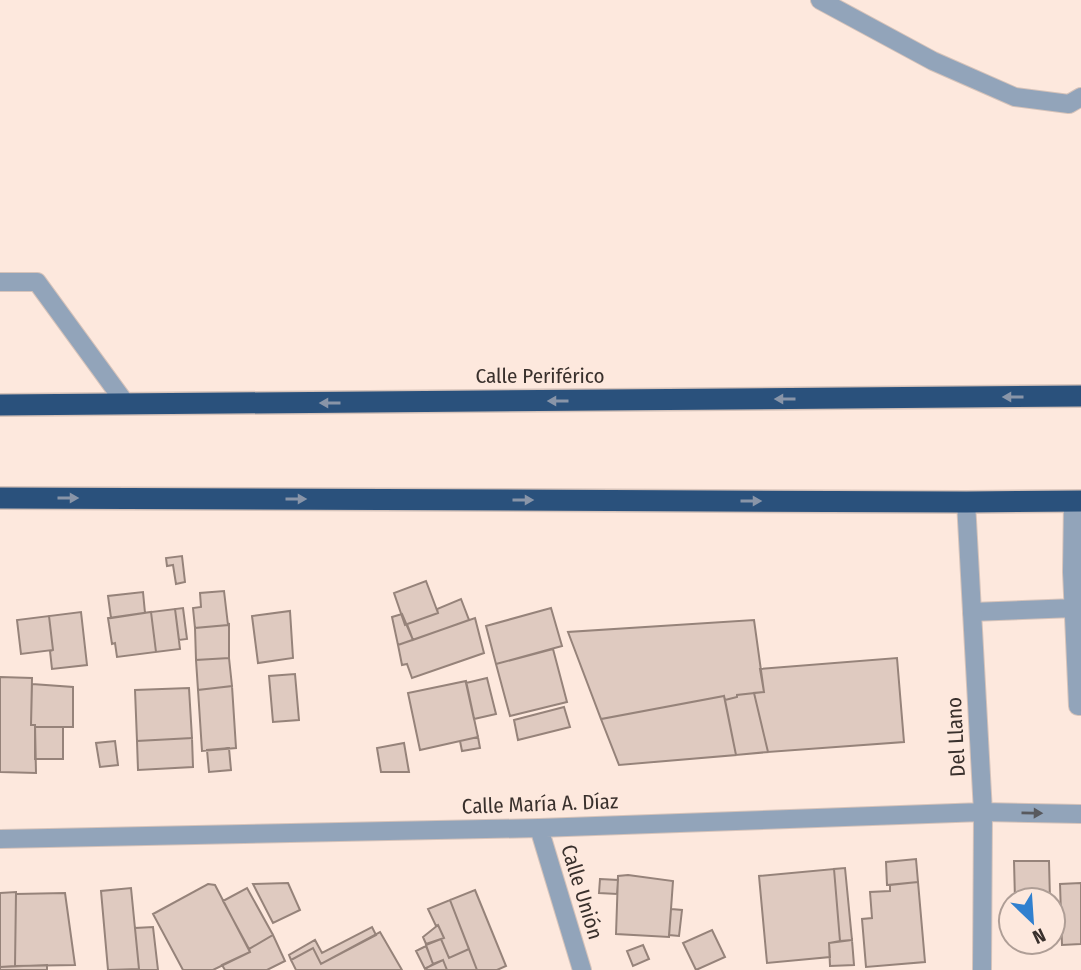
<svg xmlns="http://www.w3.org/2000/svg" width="1081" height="970" font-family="'Fira Sans Condensed',sans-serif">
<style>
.building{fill:#dfcac0;stroke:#96837a;stroke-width:2}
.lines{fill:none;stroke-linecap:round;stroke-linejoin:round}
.lane-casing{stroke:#d6c3ba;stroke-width:20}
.street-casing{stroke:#d6c3ba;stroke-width:20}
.highway-casing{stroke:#d6c3ba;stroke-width:24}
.lane{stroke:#92a4ba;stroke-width:18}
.street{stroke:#92a4ba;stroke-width:18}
.highway{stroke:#2a517c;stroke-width:21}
.oneway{fill:#8995a8}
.oneway2{fill:#58595e}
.labels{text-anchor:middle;stroke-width:5;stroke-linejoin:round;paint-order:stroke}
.street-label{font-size:21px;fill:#39302c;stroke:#fde8dd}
</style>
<rect width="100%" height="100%" fill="#fde8dd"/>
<path class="building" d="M182 556 185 582 176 584 173 565 167 566 166 558Z
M426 581 438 613 405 625 394 593Z
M224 591 228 625 195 628 193 608 201 607 200 593Z
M143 592 145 613 111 618 108 596Z
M461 599 469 620 413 640 407 624 438 613 437 609Z
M183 608 187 639 179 640 175 609Z
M551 608 562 646 496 664 486 626Z
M175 609 180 649 156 652 151 612Z
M290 611 293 658 258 663 252 616Z
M81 612 87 665 52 669 50 651 53 650 49 616Z
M151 612 156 652 117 657 115 643 112 644 108 618Z
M402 614 413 640 398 645 392 617Z
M49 616 53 650 21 654 17 620Z
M475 618 484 653 412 678 407 664 402 665 398 645Z
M754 620 764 692 737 695V697L725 700 724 696 601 719 568 632Z
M229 623V658L196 660 195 628 228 625Z
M553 649 567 702 510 716 496 664Z
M229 658 232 686 198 690 196 660Z
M897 658 904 742 768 752 754 693 764 692 760 669Z
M295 674 299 720 273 722 269 676Z
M0 677 32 678 31 725H35L36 773 0 772Z
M487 678 496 714 474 719 466 683Z
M466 681 478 737 420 750 408 693Z
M32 684 73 687V727H35V725H31Z
M232 686 236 748 202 751 198 690Z
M189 688 192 738 137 741 135 690Z
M754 693 768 752 736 755 725 700 737 697V695Z
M724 696 736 755 619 765 601 719Z
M564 707 570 727 518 740 514 720Z
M35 727H63V759H35Z
M478 737 480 748 462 751 460 741Z
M192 738 193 767 138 770 137 741Z
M115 741 118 765 100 767 96 743Z
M404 743 409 772H381L377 748Z
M229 748 231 770 209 772 207 750Z
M916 859 918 882 887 885 886 862Z
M1014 861H1049L1050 900H1015Z
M845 868 852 940 840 941 834 869Z
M834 869 840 941 829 943 830 957 767 963 759 876Z
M628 875 673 881 669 937 616 934 618 876Z
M600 879 618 880 617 894 599 893Z
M918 882 925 962 866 967 862 919 872 918 870 892 890 891V885Z
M288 883 300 910 273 923 253 884Z
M1081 883V944L1062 945 1060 884Z
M208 884 215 885 250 952 213 970H183L153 914Z
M131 888 139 969 108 970 101 891Z
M247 888 273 935 249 949 223 901Z
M475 890 506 966 497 970H477L450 900Z
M16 892 15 966 0 967V893Z
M65 893 75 965 15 966 16 894Z
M450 900 469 949 449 958 441 939 444 938 438 925 436 926 428 909Z
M671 909 682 910 679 936 669 935Z
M438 925 444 938 426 944 423 937Z
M153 927 158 970H133L139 969 135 928Z
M372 927 376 935 321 964 313 948 291 960 289 955 315 940 322 953Z
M712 930 725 957 696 970 683 943Z
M380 932 402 970H296L291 960 313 948 321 964Z
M273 935 285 961 267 970H225L222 965 250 952 249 949Z
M441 939 449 958 469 949 477 970H447L443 960 433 964 426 945Z
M852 940 854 965 830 966 829 943Z
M643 945 649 959 633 966 627 951Z
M426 946 433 964 425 969 416 951Z
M443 960 447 970H427L426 968Z
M47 965V970H0V967Z"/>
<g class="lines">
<g class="lane-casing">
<path id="lane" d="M820 0 933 61 1015 97 1069 104 1081 97
M0 282H37L126 404
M1073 501 1072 572 1078 706H1081
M972 612 1074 608"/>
</g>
<g class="street-casing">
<path id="street" d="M966 502 983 812 982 970
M539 828 582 970
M0 839 539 828 983 812 1081 814"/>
</g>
<g class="highway-casing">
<path id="highway" d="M0 405 1081 396
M0 498 966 502 1081 501"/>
</g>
<use href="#lane" class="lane"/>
<use href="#street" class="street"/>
<use href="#highway" class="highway"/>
</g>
<defs><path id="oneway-solid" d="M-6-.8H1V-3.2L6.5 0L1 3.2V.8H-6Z" transform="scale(1.75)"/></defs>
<g class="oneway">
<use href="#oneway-solid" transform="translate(1013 397) rotate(180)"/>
<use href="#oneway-solid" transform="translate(785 399) rotate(180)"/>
<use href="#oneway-solid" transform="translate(558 401) rotate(180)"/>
<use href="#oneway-solid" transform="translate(330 403) rotate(180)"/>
<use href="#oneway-solid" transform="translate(68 498)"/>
<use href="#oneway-solid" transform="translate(296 499)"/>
<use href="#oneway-solid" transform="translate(523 500)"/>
<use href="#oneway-solid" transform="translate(751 501)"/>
</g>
<use class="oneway2" href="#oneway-solid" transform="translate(1032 813) rotate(1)"/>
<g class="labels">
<g class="street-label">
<text x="540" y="383">Calle Periférico</text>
<text transform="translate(956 737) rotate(-93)" y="7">Del Llano</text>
<text transform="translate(540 804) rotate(-2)" y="7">Calle María A. Díaz</text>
<text transform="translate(582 892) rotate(73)" y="7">Calle Unión</text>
</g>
</g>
<g transform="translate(1032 921) rotate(155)"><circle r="33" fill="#fde8dd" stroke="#af9e96" stroke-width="2"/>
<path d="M0-5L12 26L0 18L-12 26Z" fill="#3180cf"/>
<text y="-10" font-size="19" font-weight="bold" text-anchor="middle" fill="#39302c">N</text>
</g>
</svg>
